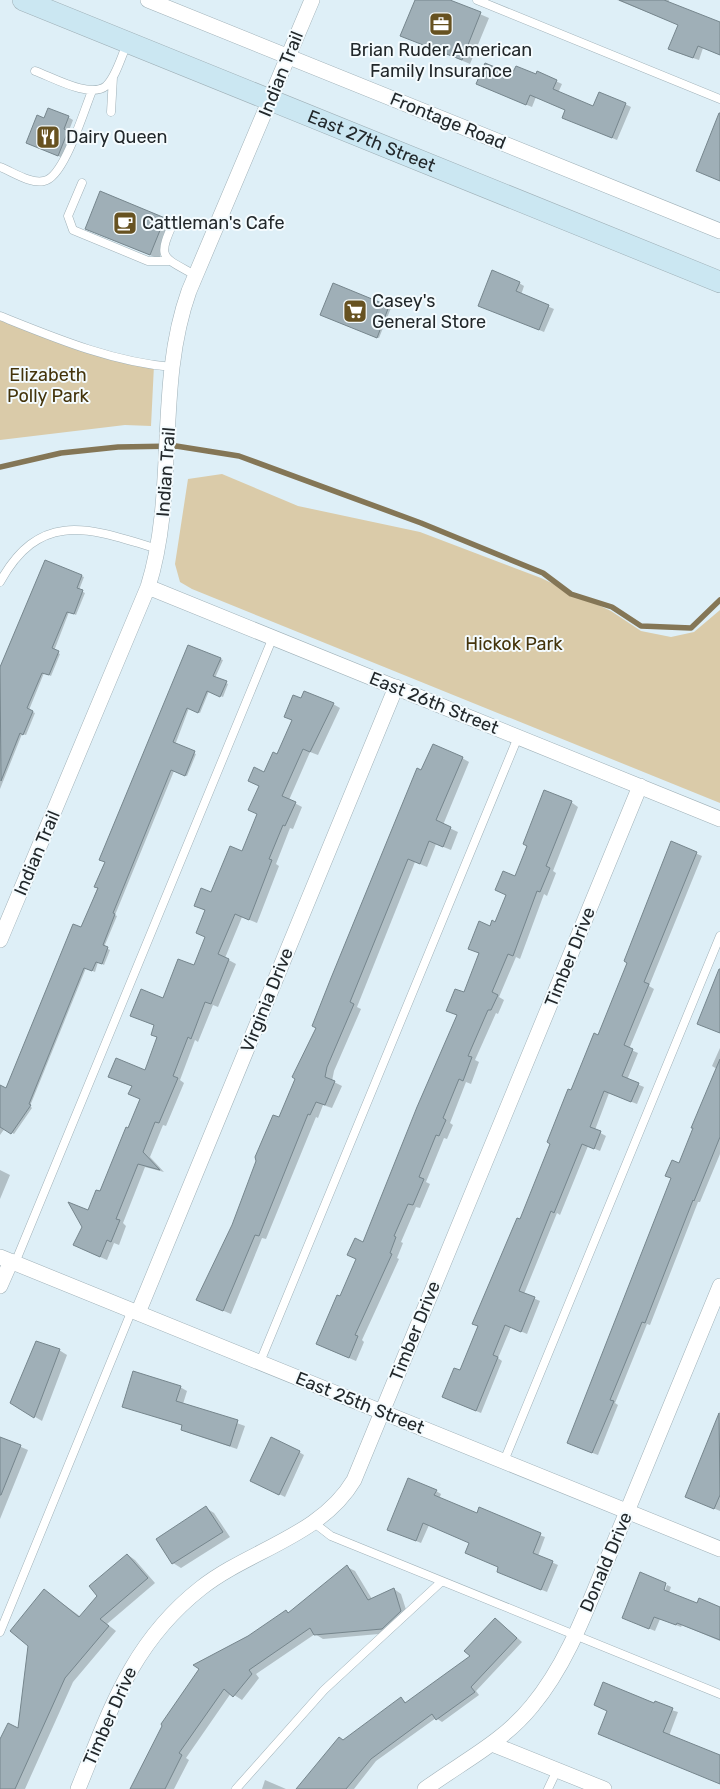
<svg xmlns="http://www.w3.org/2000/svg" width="720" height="1789" font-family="Rubik,sans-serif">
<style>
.green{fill:#dacba9}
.shadow{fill:#0003}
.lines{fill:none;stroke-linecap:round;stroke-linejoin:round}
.stream{stroke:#847656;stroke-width:5.5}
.building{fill:#9fafb7;stroke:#76868d}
.lane-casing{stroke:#a0b1b8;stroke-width:9}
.street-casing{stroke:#a0b1b8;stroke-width:16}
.secondary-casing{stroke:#a0b1b8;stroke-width:22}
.lane{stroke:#fff;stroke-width:8}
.street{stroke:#fff;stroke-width:15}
.secondary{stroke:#cbe7f2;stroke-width:21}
.labels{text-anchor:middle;stroke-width:4;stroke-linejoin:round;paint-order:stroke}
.poi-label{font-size:18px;fill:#22282b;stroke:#f4fbfe;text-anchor:start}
.street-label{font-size:18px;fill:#22282b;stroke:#f4fbfe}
.park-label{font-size:18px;fill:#43330a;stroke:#f4fbfe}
</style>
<rect width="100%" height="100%" fill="#deeff7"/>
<path class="green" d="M0 316 60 340 154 365 151 426 125 425 0 440Z
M222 474 298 506 420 532 541 578 611 611 641 631 671 637 694 632 720 610V803L192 589 180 582 175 564 188 479Z"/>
<path class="shadow" d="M416 0H447L489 18 470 64 402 35Z
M617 0H669L668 3 720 23V55L703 48 699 60 675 52 679 25Z
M538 73 562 84 558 93 594 107 625 104 631 107 617 140 569 120 566 110 536 97 532 107 483 87 512 76H537Z
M68 117 73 120 68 133 72 135 63 158 27 143 45 120Z
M101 193 173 224 159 259 86 228Z
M519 283 524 286 521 295 554 309 544 332 485 308Z
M334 285 391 308 379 338 324 316Z
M45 561 84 577 79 590 85 593 76 615 69 612 54 651 60 654 51 676 44 673 29 710 35 713 26 735 22 734 0 789V668Z
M188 646 223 660 215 678 228 684 223 697 209 691 200 713 189 708 175 745 196 754 187 776 174 771 115 915 117 916 104 947 110 950 104 965 98 962 95 972 86 968 30 1106 32 1108 14 1134 5 1128 0 1135V1091L6 1090 82 929Z
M302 700 333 704 340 708 318 755 310 752 289 800 302 807 293 829 290 828 276 864 279 866 257 923 242 917 225 958 236 964 218 1007 213 1005 198 1042 195 1040 180 1080 184 1083 166 1126 163 1125 150 1157 164 1172 145 1167 123 1223 126 1226 119 1245 114 1243 107 1260 82 1249 88 1212 101 1193 141 1099 130 1094 133 1087 116 1080 145 1072 158 1038 152 1034 155 1026 139 1019 163 1000 194 967 206 937V911L195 905 211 894 243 853 259 814 260 786 249 781 265 774 278 756Z
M462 758 469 762 443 825 458 832 451 850 436 844 427 867 415 862 357 1007 361 1009 334 1071 332 1081 342 1086 332 1108 323 1105 318 1118 316 1117 266 1239 262 1238 231 1314 205 1303 233 1226 280 1119 422 772Z
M571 802 578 807 553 871 556 873 547 896 544 894 520 959 516 957 499 997 504 1000 498 1014 496 1013 475 1060 479 1062 471 1084 466 1082 450 1123 453 1125 447 1139 444 1138 426 1182 430 1184 420 1208 416 1207 401 1242 403 1243 397 1258 399 1259 362 1340 364 1342 356 1361 325 1348 341 1298 458 1016 448 1010 464 994 480 954 469 948 496 923 515 877Z
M671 843 702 856 649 986 654 989 629 1049 638 1053 627 1080 644 1087 637 1104 609 1093 595 1130 606 1136 600 1151 588 1146 560 1215 557 1213 524 1294 540 1301 527 1334 511 1327 498 1358 502 1361 481 1413 449 1400 572 1092 599 1036 629 963Z
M720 1048V1154L700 1202H698L650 1325 647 1324 615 1403 618 1405 598 1455 574 1446 717 1069 712 1066Z
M0 1170 10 1175 0 1199Z
M59 1350 67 1355 42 1421 12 1403Z
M180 1387 187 1391 183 1404 245 1426 237 1449 189 1433 182 1429 183 1426 123 1406Z
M720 1411V1511L687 1497Z
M0 1438 28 1450 0 1519Z
M299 1452 304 1455 285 1497 257 1483Z
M436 1491 441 1494 439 1499 477 1515 545 1537 538 1556 558 1565 547 1592 504 1574 500 1567 471 1543 429 1525 421 1543 394 1532Z
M206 1508 214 1513 230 1537 181 1568 173 1563 157 1540Z
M128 1555 135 1560 155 1583 107 1624 116 1631 73 1682 25 1789H0V1742L19 1730 45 1591 81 1617Z
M347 1567 355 1571 372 1599 394 1589 401 1594 408 1616 390 1633 323 1639 315 1634 256 1674 259 1678 242 1700 231 1693 186 1758 189 1760 174 1789H132L248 1637 286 1611 289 1613Z
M667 1585 671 1587 669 1593 697 1605 720 1608V1641L682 1625 681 1627 660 1619 655 1631 629 1620 663 1596Z
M496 1619 522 1642 476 1691 479 1695 442 1722 436 1718 376 1761 354 1789H298L343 1741 401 1699 407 1703 472 1656Z
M655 1705 678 1712 669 1736 720 1756V1783L600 1734Z
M265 1780 286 1789H262Z"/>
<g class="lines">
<path class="stream" d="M0 467 61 453 118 447 176 446 239 456 421 523 543 573 571 594 612 607 641 626 691 628 720 600"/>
</g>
<path class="building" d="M415 0H450L481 12 462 60 400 36Z
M619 0H664L720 22V55L698 46 693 58 668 49 678 25Z
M485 63 512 74 516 66 536 74 537 71 557 80 553 89 593 106 599 92 626 103 612 138 562 118 565 110 530 95 526 105 476 84Z
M48 108 69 116 64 129 68 131 58 156 26 143 37 115 44 118Z
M719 113H720V181L696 171Z
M100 191 165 218 150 255 85 229Z
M492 270 520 282 516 291 549 305 539 330 478 306Z
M333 283 389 306 377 338 320 315Z
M45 560 82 575 77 588 83 590 74 614 67 612 52 648 59 651 49 675 42 673 27 708 33 711 23 735 20 733 1 781 0 667Z
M188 645 221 658 213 676 227 681 220 697 207 691 198 713 187 708 173 742 195 751 185 776 171 770 113 913 115 914 103 945 108 947 102 964 96 962 92 971 84 968 29 1104 31 1105 11 1134 0 1127V1085L6 1088 73 924 81 927 98 888 94 887 105 862 99 860Z
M304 691 334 703 310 752 303 749 282 796 296 802 285 826 283 825 269 859 272 860 249 920 235 914 218 954 229 959 211 1004 205 1002 191 1039 188 1037 173 1076 178 1078 159 1123 155 1122 143 1152 160 1170 138 1164 116 1219 120 1220 111 1242 107 1240 100 1257 73 1245 82 1227 68 1202 88 1210 96 1190 100 1191 126 1127 128 1128 140 1099 128 1094 132 1086 108 1077 116 1058 145 1070 157 1037 151 1035 154 1025 130 1016 141 989 163 998 178 959 194 965 205 937 196 933 205 910 194 906 201 888 211 892 230 846 242 851 257 814 248 810 259 786 248 781 254 767 264 772 273 752 277 754 292 720 284 717 293 695 301 698Z
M433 744 463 757 436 820 451 827 443 847 429 841 420 864 408 859 350 1002 354 1004 327 1067 325 1077 335 1081 325 1105 316 1102 310 1115 308 1114 259 1236 255 1235 223 1311 196 1300 232 1225 256 1161 255 1157 273 1115 279 1117 295 1079 292 1077 316 1028 312 1026 331 978 417 768 421 770Z
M544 790 572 801 546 866 550 868 540 892 537 891 513 956 508 954 492 992 498 995 491 1010H488L468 1056 472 1057 463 1081 459 1079 443 1118 446 1120 439 1136 436 1135 419 1177 424 1179 413 1205 408 1204 394 1236 396 1237 390 1253 392 1254 355 1335 358 1336 349 1358 316 1344 337 1295 340 1296 356 1259 347 1255 355 1238 363 1242 417 1107 457 1015 446 1011 455 989 464 992 479 953 468 949 479 921 490 926 492 920 495 922 506 895 495 890 503 871 515 876 527 846 523 844Z
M671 841 697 852 644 982 649 984 624 1045 633 1049 622 1076 639 1083 631 1102 604 1091 590 1127 601 1131 594 1149 582 1144 554 1213 551 1211 519 1291 535 1297 521 1332 505 1325 493 1355 498 1357 476 1411 442 1397 454 1368 460 1370 478 1326 472 1324 517 1218 520 1219 550 1144 547 1142 568 1089 571 1090 594 1033 598 1035 627 963 624 961Z
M719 969H720V1033L697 1024Z
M720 1059V1137L694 1201 693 1200 645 1323 642 1322 610 1400 614 1401 592 1453 567 1443 671 1178 665 1176 672 1160 679 1163 693 1128H691Z
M36 1341 60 1349 34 1418 10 1403Z
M133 1371 181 1386 176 1401 238 1420 230 1446 181 1430 182 1425 122 1407Z
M719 1413 720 1495 714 1509 685 1497Z
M0 1437 21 1445 1 1495H0Z
M271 1437 300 1451 279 1495 250 1481Z
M408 1478 437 1490 434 1495 477 1513 479 1507 541 1533 533 1553 553 1561 541 1590 497 1572 498 1567 465 1553 469 1543 423 1523 416 1541 387 1530Z
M206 1506 223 1532 172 1564 156 1539Z
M127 1554 148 1578 100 1619 109 1626 65 1678 15 1789H0V1739L8 1723 18 1728 28 1646 10 1631 44 1589 79 1617 97 1596 89 1586Z
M347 1565 368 1600 394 1588 401 1611 382 1629 314 1635 310 1628 249 1670 252 1674 233 1697 224 1689 179 1753 182 1755 165 1789H130L162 1726 161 1724 199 1669 193 1665 248 1636 286 1610 288 1613Z
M640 1572 666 1583 664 1590 697 1603 699 1598 720 1607V1640L677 1623 676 1625 654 1617 649 1629 622 1618Z
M495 1618 517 1638 471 1687 475 1692 436 1720 432 1714 371 1759 346 1789H296L339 1737 343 1740 401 1697 405 1703 470 1656 464 1651Z
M603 1682 654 1703 655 1701 673 1708 663 1732 720 1755V1784L598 1734 607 1711 594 1705Z"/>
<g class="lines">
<g class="lane-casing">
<path id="lane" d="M477 0 720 99
M35 71C52 77 90 99 106 86 116 77 121 57 127 44
M111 112 113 77
M0 167C13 172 30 184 44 181 64 178 84 110 92 91
M82 183 68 216 73 230 148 261H170
M174 221C157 259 161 256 195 275
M0 316C55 338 112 362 172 367
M0 582C41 508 91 529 158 549
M15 1263 273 637
M260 1362 518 737
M504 1461 720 936
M313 1522 331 1536 720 1694
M0 1632 132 1310
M236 1789 324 1690 441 1582
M548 1789 557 1770"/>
</g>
<g class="street-casing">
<path id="street" d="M148 0 720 231
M148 587 720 819
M0 940 148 587C178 491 155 386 189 291L312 0
M0 1257 720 1549
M0 1286 11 1261
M138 1313 396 687
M492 1744 604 1789
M78 1789C110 1711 131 1643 201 1588 249 1550 321 1536 354 1480L640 786
M425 1789C462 1762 503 1742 532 1706 570 1660 589 1602 612 1548 648 1461 684 1373 720 1286"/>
</g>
<g class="secondary-casing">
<g id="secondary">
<path id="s1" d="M23 0 720 282"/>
</g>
</g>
<use href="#lane" class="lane"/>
<use href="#street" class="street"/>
<use href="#secondary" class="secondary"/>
</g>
<defs>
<g id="office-square" transform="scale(1.25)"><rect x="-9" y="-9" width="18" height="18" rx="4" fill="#675221" stroke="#f4fbfe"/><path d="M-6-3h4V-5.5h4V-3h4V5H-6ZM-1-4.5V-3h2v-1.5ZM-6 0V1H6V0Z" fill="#fff"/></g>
<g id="restaurant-square" transform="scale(1.25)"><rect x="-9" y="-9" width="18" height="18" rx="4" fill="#675221" stroke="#f4fbfe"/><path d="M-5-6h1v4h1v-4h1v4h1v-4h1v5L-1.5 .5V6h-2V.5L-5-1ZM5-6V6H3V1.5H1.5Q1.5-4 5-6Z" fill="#fff"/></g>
<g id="cafe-square" transform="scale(1.25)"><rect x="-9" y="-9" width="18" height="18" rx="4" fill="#675221" stroke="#f4fbfe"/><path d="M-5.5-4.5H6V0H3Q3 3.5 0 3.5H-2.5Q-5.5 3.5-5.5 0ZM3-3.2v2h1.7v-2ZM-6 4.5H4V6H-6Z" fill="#fff"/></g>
<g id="supermarket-square" transform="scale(1.25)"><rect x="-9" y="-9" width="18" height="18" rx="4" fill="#675221" stroke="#f4fbfe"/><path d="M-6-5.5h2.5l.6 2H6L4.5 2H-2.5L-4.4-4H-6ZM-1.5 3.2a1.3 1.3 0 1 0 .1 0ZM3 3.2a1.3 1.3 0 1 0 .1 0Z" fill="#fff"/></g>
</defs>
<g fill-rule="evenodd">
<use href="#office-square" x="441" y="24"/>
<use href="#restaurant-square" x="48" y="137"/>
<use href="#cafe-square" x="125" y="223"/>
<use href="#supermarket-square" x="355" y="311"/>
</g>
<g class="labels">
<g class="poi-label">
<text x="441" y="56" text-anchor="middle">Brian Ruder American<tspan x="441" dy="21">Family Insurance</tspan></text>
<text x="66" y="143">Dairy Queen</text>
<text x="142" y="229">Cattleman's Cafe</text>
<text x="372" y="307">Casey's<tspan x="372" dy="21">General Store</tspan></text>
</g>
<g class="street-label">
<text transform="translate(281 74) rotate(-68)" y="6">Indian Trail</text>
<text transform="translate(448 121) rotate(22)" y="6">Frontage Road</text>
<text dy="6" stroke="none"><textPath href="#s1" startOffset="376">East 27th Street</textPath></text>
<text transform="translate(166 472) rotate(-86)" y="6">Indian Trail</text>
<text transform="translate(434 703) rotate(22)" y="6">East 26th Street</text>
<text transform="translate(37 853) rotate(-67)" y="6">Indian Trail</text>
<text transform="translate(570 957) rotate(-68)" y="6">Timber Drive</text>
<text transform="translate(267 1000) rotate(-68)" y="6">Virginia Drive</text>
<text transform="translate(415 1331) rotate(-68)" y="6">Timber Drive</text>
<text transform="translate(360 1403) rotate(22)" y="6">East 25th Street</text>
<text transform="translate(606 1562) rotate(-67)" y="6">Donald Drive</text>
<text transform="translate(110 1716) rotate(-66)" y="6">Timber Drive</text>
</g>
<g class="park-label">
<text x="48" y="381">Elizabeth<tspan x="48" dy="21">Polly Park</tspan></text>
<text x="514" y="650">Hickok Park</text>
</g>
</g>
</svg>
